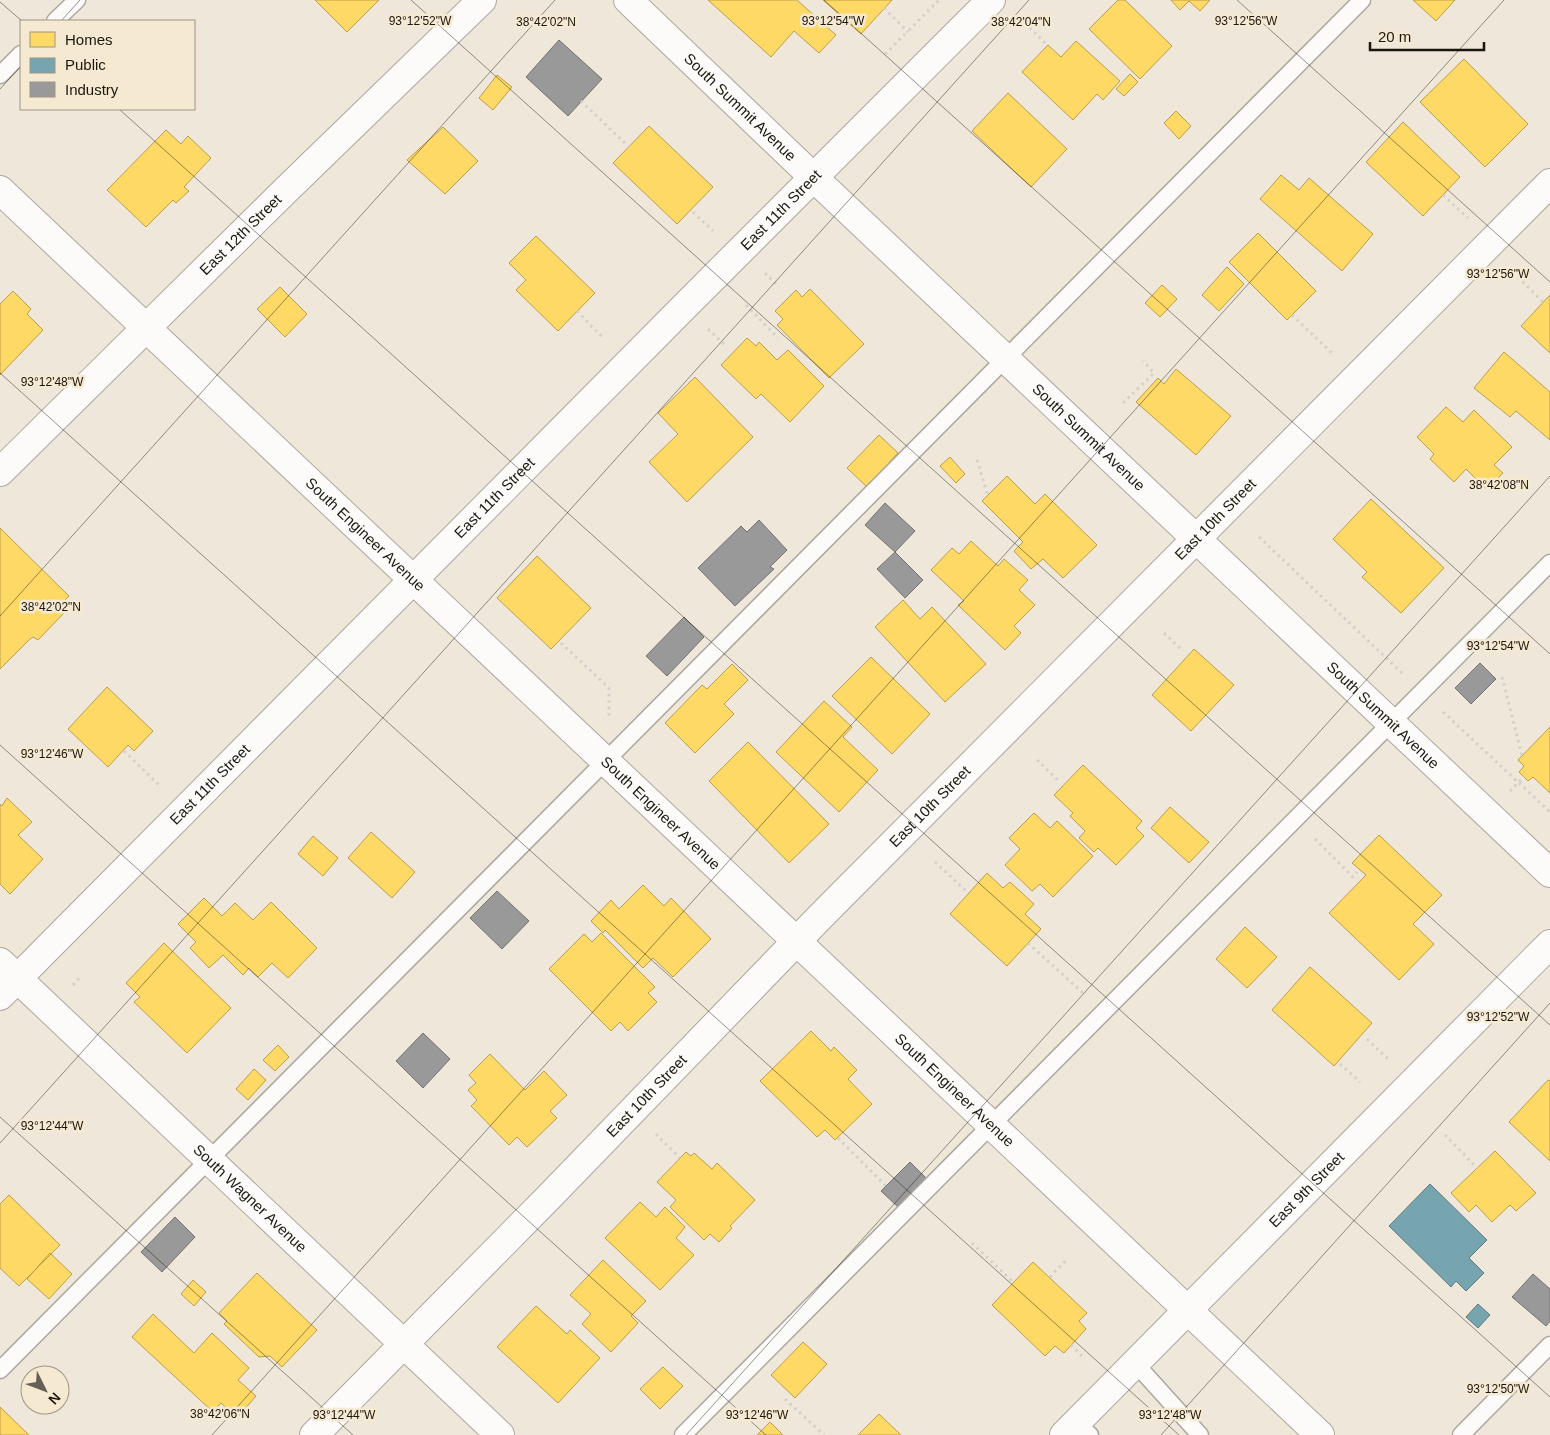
<svg xmlns="http://www.w3.org/2000/svg" width="1550" height="1435" font-family="Arial,sans-serif">
<style>
.homes{fill:#ffd966;stroke:#bb9e4c}
.public{fill:#76a5af;stroke:#5b7a7f}
.industry{fill:#999;stroke:#73726f}
.lines{fill:none;stroke-linecap:round;stroke-linejoin:round}
.lane-casing{stroke:#ada79e;stroke-width:19}
.street-casing{stroke:#ada79e;stroke-width:30}
.secondary-casing{stroke:#ada79e;stroke-width:30}
.path{stroke:#d4d1cd;stroke-width:3;stroke-dasharray:2.5 4;stroke-linecap:butt}
.lane{stroke:#fcfbf9;stroke-width:16}
.street{stroke:#fcfbf9;stroke-width:28}
.secondary{stroke:#fcfbf9;stroke-width:28}
.ticks{fill:none;stroke:#1b160e;stroke-width:1;stroke-opacity:0.45}
.labels{text-anchor:middle;stroke-width:5;stroke-linejoin:round;paint-order:stroke}
.street-label{font-size:15px;fill:#1b160e;stroke:#f6e9d2}
.ticks-label{font-size:12px;text-anchor:middle;fill:#1b160e;stroke:#f6e9d2;stroke-width:5;stroke-linejoin:round;paint-order:stroke}
</style>
<rect width="100%" height="100%" fill="#eee7da"/>
<path class="homes" d="M315 0H379L347 32Z
M708 0H797L836 35 819 53 794 31 771 57Z
M823 0H892L861 34Z
M1118 0H1125L1172 46 1140 79 1089 29Z
M1171 0H1210L1200 11 1189 1 1180 10Z
M1413 0H1455L1436 21Z
M1076 41 1120 81 1103 100 1097 94 1073 120 1022 72 1048 45 1061 57Z
M1464 59 1528 124 1485 167 1420 102Z
M1130 74 1138 82 1124 96 1116 89Z
M497 75 512 87 493 110 479 98Z
M1008 93 1067 149 1031 187 972 131Z
M1176 111 1191 126 1179 139 1164 123Z
M1403 122 1460 177 1423 216 1366 162Z
M649 126 713 187 677 224 613 163Z
M443 127 478 161 445 194 407 160Z
M166 130 181 144 188 136 211 158 184 187 189 191 176 203 173 200 146 227 107 190Z
M1281 175 1299 190 1309 178 1373 234 1342 271 1260 199Z
M1258 233 1316 291 1287 320 1229 262Z
M536 236 595 293 558 331 516 290 526 280 509 263Z
M1227 267 1244 284 1219 311 1202 295Z
M1162 285 1177 299 1160 317 1145 303Z
M280 287 307 314 285 337 257 309Z
M810 289 864 344 829 378 777 325 783 319 775 311 796 290 802 297Z
M13 291 31 309 27 314 43 330 0 375V304Z
M1550 295V353L1521 326Z
M747 338 756 346 759 342 777 360 788 350 824 386 790 422 761 394 756 399 721 365Z
M1504 352 1550 392V440L1516 411 1510 417 1474 388Z
M1176 369 1231 416 1196 455 1136 402 1158 378 1164 384Z
M695 377 753 437 687 502 649 462 678 434 658 413Z
M1446 407 1463 422 1474 410 1512 447 1494 465 1503 473 1486 489 1466 469 1454 482 1430 459 1434 454 1417 437Z
M879 435 898 453 867 487 847 468Z
M950 457 965 474 956 483 940 466Z
M1007 476 1035 504 1045 494 1097 545 1063 578 1043 559 1031 569 1014 551 1023 542 982 501Z
M1371 499 1444 568 1401 613 1362 577 1367 572 1333 539Z
M0 528 69 596 59 606 64 613 38 640 33 637 30 639 0 669Z
M971 541 998 566 1004 559 1028 580 1019 590 1035 605 1014 626 1021 633 1005 650 958 605 964 601 931 570 952 548 959 554Z
M537 556 591 608 551 649 497 598Z
M903 600 920 619 932 607 986 664 945 702 875 627Z
M1194 649 1234 685 1191 731 1152 695Z
M871 657 930 714 892 754 832 696Z
M732 664 748 680 724 704 734 714 695 753 665 723 702 685 707 689Z
M107 687 153 731 134 751 128 745 108 767 68 729Z
M824 701 852 727 843 737 878 770 839 812 776 752Z
M1550 727V793L1533 777 1528 781 1519 772 1524 766 1518 760Z
M748 742 829 824 789 863 709 781Z
M1083 765 1142 821 1136 828 1144 836 1116 865 1098 848 1094 852 1079 838 1085 831 1070 816 1073 813 1054 795Z
M7 798 32 822 18 835 43 859 10 894 0 884V804L2 806Z
M1170 807 1209 842 1189 863 1151 828Z
M1034 813 1050 828 1057 821 1093 856 1053 897 1040 884 1032 891 1005 865 1020 849 1009 838Z
M371 832 415 872 392 898 348 858Z
M1379 835 1442 895 1413 924 1434 944 1399 980 1329 913 1366 875 1352 863Z
M313 836 338 858 323 876 298 854Z
M987 873 1003 888 1010 882 1034 904 1025 914 1041 929 1007 966 950 914Z
M643 885 664 906 671 898 711 939 673 977 653 958 643 968 605 930 603 933 591 921 611 900 619 909Z
M204 898 222 916 235 903 253 920 271 902 317 948 288 978 272 963 258 977 249 968 243 975 223 955 209 968 190 948 196 942 178 924Z
M1245 927 1277 957 1247 988 1216 959Z
M601 933 655 987 648 993 657 1002 628 1031 620 1022 611 1031 549 969 584 934 592 942Z
M164 943 231 1008 187 1053 134 1002 140 997 126 983Z
M1310 967 1372 1023 1334 1066 1272 1010Z
M811 1031 831 1051 834 1047 857 1070 848 1079 872 1104 835 1140 825 1130 817 1137 760 1081Z
M278 1045 289 1057 275 1071 263 1060Z
M490 1054 525 1090 544 1071 567 1095 550 1111 557 1118 527 1147 517 1137 509 1145 471 1106 477 1100 468 1090 476 1083 469 1075Z
M254 1069 266 1080 248 1100 236 1089Z
M1548 1080 1550 1081V1161L1509 1122Z
M1495 1151 1536 1193 1516 1211 1510 1205 1492 1222 1476 1205 1469 1212 1451 1193Z
M686 1152 691 1156 694 1153 712 1169 717 1163 755 1200 730 1226 732 1228 719 1242 710 1234 704 1240 670 1207 676 1200 657 1182Z
M9 1195 60 1245 19 1286 0 1268V1204Z
M640 1202 656 1217 665 1207 685 1227 676 1238 694 1255 660 1290 605 1238Z
M50 1253 72 1274 49 1299 27 1279Z
M603 1260 646 1301 631 1316 638 1323 611 1352 582 1324 591 1314 570 1295Z
M1033 1262 1087 1313 1079 1321 1086 1329 1064 1353 1055 1346 1045 1356 992 1305Z
M257 1273 317 1330 282 1367 270 1356 259 1357 224 1324 227 1321 219 1313Z
M193 1280 206 1292 194 1306 181 1294Z
M536 1306 567 1334 570 1330 600 1358 558 1403 497 1347Z
M153 1314 194 1353 212 1333 249 1368 238 1380 256 1396 237 1418 221 1403 213 1412 132 1337Z
M803 1342 827 1364 795 1398 771 1375Z
M663 1367 683 1386 660 1409 640 1389Z
M0 1407 29 1435H0Z
M879 1414 901 1435H858Z
M770 1422 783 1435H757Z"/>
<path class="public" d="M1430 1184 1487 1240 1469 1258 1484 1273 1466 1291 1456 1281 1451 1287 1389 1226Z
M1478 1304 1490 1315 1478 1328 1466 1317Z"/>
<path class="industry" d="M559 40 602 79 568 116 526 77Z
M885 503 915 531 895 552 865 525Z
M759 520 787 550 770 567 774 569 735 606 698 568 741 526 747 532Z
M895 552 923 580 905 598 877 569Z
M684 617 704 637 667 676 646 656Z
M1480 663 1496 679 1471 704 1455 688Z
M497 891 529 921 502 949 470 918Z
M423 1033 450 1059 423 1088 396 1061Z
M910 1162 927 1179 899 1208 881 1191Z
M175 1217 195 1237 162 1272 141 1252Z
M1533 1274 1550 1289V1321L1546 1326 1512 1297Z"/>
<g class="lines">
<g class="lane-casing">
<path id="lane" d="M55 21 77 0
M0 75 21 54
M1135 1363 1200 1435
M0 1370 1362 0
M1076 1423 1090 1435
M683 1435 1550 563
M1461 1435 1550 1345"/>
</g>
<g class="street-casing">
<g id="street">
<path id="s1" d="M628 0 813 177 1550 873"/>
<path id="s2" d="M0 962 500 1435"/>
<path id="s3" d="M0 996 685 306 991 0"/>
<path id="s4" d="M314 1435 548 1198 820 917 1550 183"/>
<path id="s5" d="M1064 1435 1550 944"/>
</g>
</g>
<g class="secondary-casing">
<g id="secondary">
<path id="s6" d="M0 190 1320 1435"/>
<path id="s7" d="M0 472 286 190 482 0"/>
</g>
</g>
<path class="path" d="M884 8 908 32
M1025 23 1045 43
M909 30 939 0
M885 54 905 34
M581 101 629 147
M1443 195 1468 218
M693 212 713 231
M765 273 778 286
M1518 277 1543 302
M746 305 778 338
M577 311 604 339
M1292 315 1333 354
M708 329 726 346
M1123 403 1154 373 1143 361
M977 460 988 496
M1259 537 1402 673
M1164 633 1183 651
M561 643 609 688V716
M1502 677 1522 756
M1443 712 1550 812
M124 751 159 785
M1037 760 1060 782
M1510 791 1524 777
M1315 839 1353 877 1357 872
M935 862 965 890
M1028 943 1083 993
M73 985 81 976
M1367 1039 1389 1060
M1340 1064 1360 1082
M656 1134 680 1158
M1445 1135 1477 1168
M838 1138 886 1186
M972 1243 1013 1282
M1050 1277 1067 1259
M1071 1345 1084 1358
M785 1399 824 1435"/>
<use href="#lane" class="lane"/>
<use href="#street" class="street"/>
<use href="#secondary" class="secondary"/>
</g>
<path class="ticks" d="M411 0 1550 1025M824 0 1550 654M1237 0 1550 282M0 2 22 21M61 21 80 0M0 89 21 66M119 109 1550 1397M0 373 1179 1435M0 616 555 0M0 745 766 1435M0 1117 353 1435M0 1143 1029 0M212 1435 1504 0M686 1435 1550 476M1161 1435 1550 1003"/>
<g class="labels">
<g class="street-label">
<text dy="5" stroke="none"><textPath href="#s1" startOffset="155">South Summit Avenue</textPath></text>
<text dy="5" stroke="none"><textPath href="#s3" startOffset="1108">East 11th Street</textPath></text>
<text dy="5" stroke="none"><textPath href="#s7" startOffset="338">East 12th Street</textPath></text>
<text dy="5" stroke="none"><textPath href="#s1" startOffset="635">South Summit Avenue</textPath></text>
<text dy="5" stroke="none"><textPath href="#s3" startOffset="702">East 11th Street</textPath></text>
<text dy="5" stroke="none"><textPath href="#s4" startOffset="1285">East 10th Street</textPath></text>
<text dy="5" stroke="none"><textPath href="#s6" startOffset="502">South Engineer Avenue</textPath></text>
<text dy="5" stroke="none"><textPath href="#s1" startOffset="1040">South Summit Avenue</textPath></text>
<text dy="5" stroke="none"><textPath href="#s3" startOffset="298">East 11th Street</textPath></text>
<text dy="5" stroke="none"><textPath href="#s4" startOffset="880">East 10th Street</textPath></text>
<text dy="5" stroke="none"><textPath href="#s6" startOffset="908">South Engineer Avenue</textPath></text>
<text dy="5" stroke="none"><textPath href="#s6" startOffset="1312">South Engineer Avenue</textPath></text>
<text dy="5" stroke="none"><textPath href="#s4" startOffset="475">East 10th Street</textPath></text>
<text dy="5" stroke="none"><textPath href="#s5" startOffset="345">East 9th Street</textPath></text>
<text dy="5" stroke="none"><textPath href="#s2" startOffset="344">South Wagner Avenue</textPath></text>
</g>
</g>
<g class="ticks-label">
<text x="420" y="25">93°12'52"W</text>
<text x="833" y="25">93°12'54"W</text>
<text x="1246" y="25">93°12'56"W</text>
<text x="546" y="26">38°42'02"N</text>
<text x="1021" y="26">38°42'04"N</text>
<text x="1498" y="278">93°12'56"W</text>
<text x="52" y="386">93°12'48"W</text>
<text x="1499" y="489">38°42'08"N</text>
<text x="51" y="611">38°42'02"N</text>
<text x="1498" y="650">93°12'54"W</text>
<text x="52" y="758">93°12'46"W</text>
<text x="1498" y="1021">93°12'52"W</text>
<text x="52" y="1130">93°12'44"W</text>
<text x="1498" y="1393">93°12'50"W</text>
<text x="220" y="1418">38°42'06"N</text>
<text x="344" y="1419">93°12'44"W</text>
<text x="757" y="1419">93°12'46"W</text>
<text x="1170" y="1419">93°12'48"W</text>
</g>
<rect x="20" y="20" width="175" height="90" fill="#f6e9d2" stroke="#9e9584"/>
<rect x="30" y="32" width="25" height="15" fill="#ffd966" stroke="#9e9584"/>
<text x="65" y="45" font-size="15" fill="#1b160e">Homes</text>
<rect x="30" y="58" width="25" height="15" fill="#76a5af" stroke="#9e9584"/>
<text x="65" y="70" font-size="15" fill="#1b160e">Public</text>
<rect x="30" y="82" width="25" height="15" fill="#999999" stroke="#9e9584"/>
<text x="65" y="95" font-size="15" fill="#1b160e">Industry</text>
<g transform="translate(45 1390) rotate(132)"><circle r="24" fill="#f6e9d2" stroke="#9e9584"/>
<path d="M0-4L9 19L0 12L-9 19Z" fill="#655f55"/>
<text y="-8" font-size="14" font-weight="bold" text-anchor="middle" fill="#1b160e">N</text>
</g>
<path d="M1370 42v8h114v-8" fill="none" stroke="#1b160e" stroke-width="2.5"/>
<text x="1378" y="42" font-size="15" fill="#1b160e" stroke="#f6e9d2" stroke-width="4" paint-order="stroke">20 m</text>
</svg>
